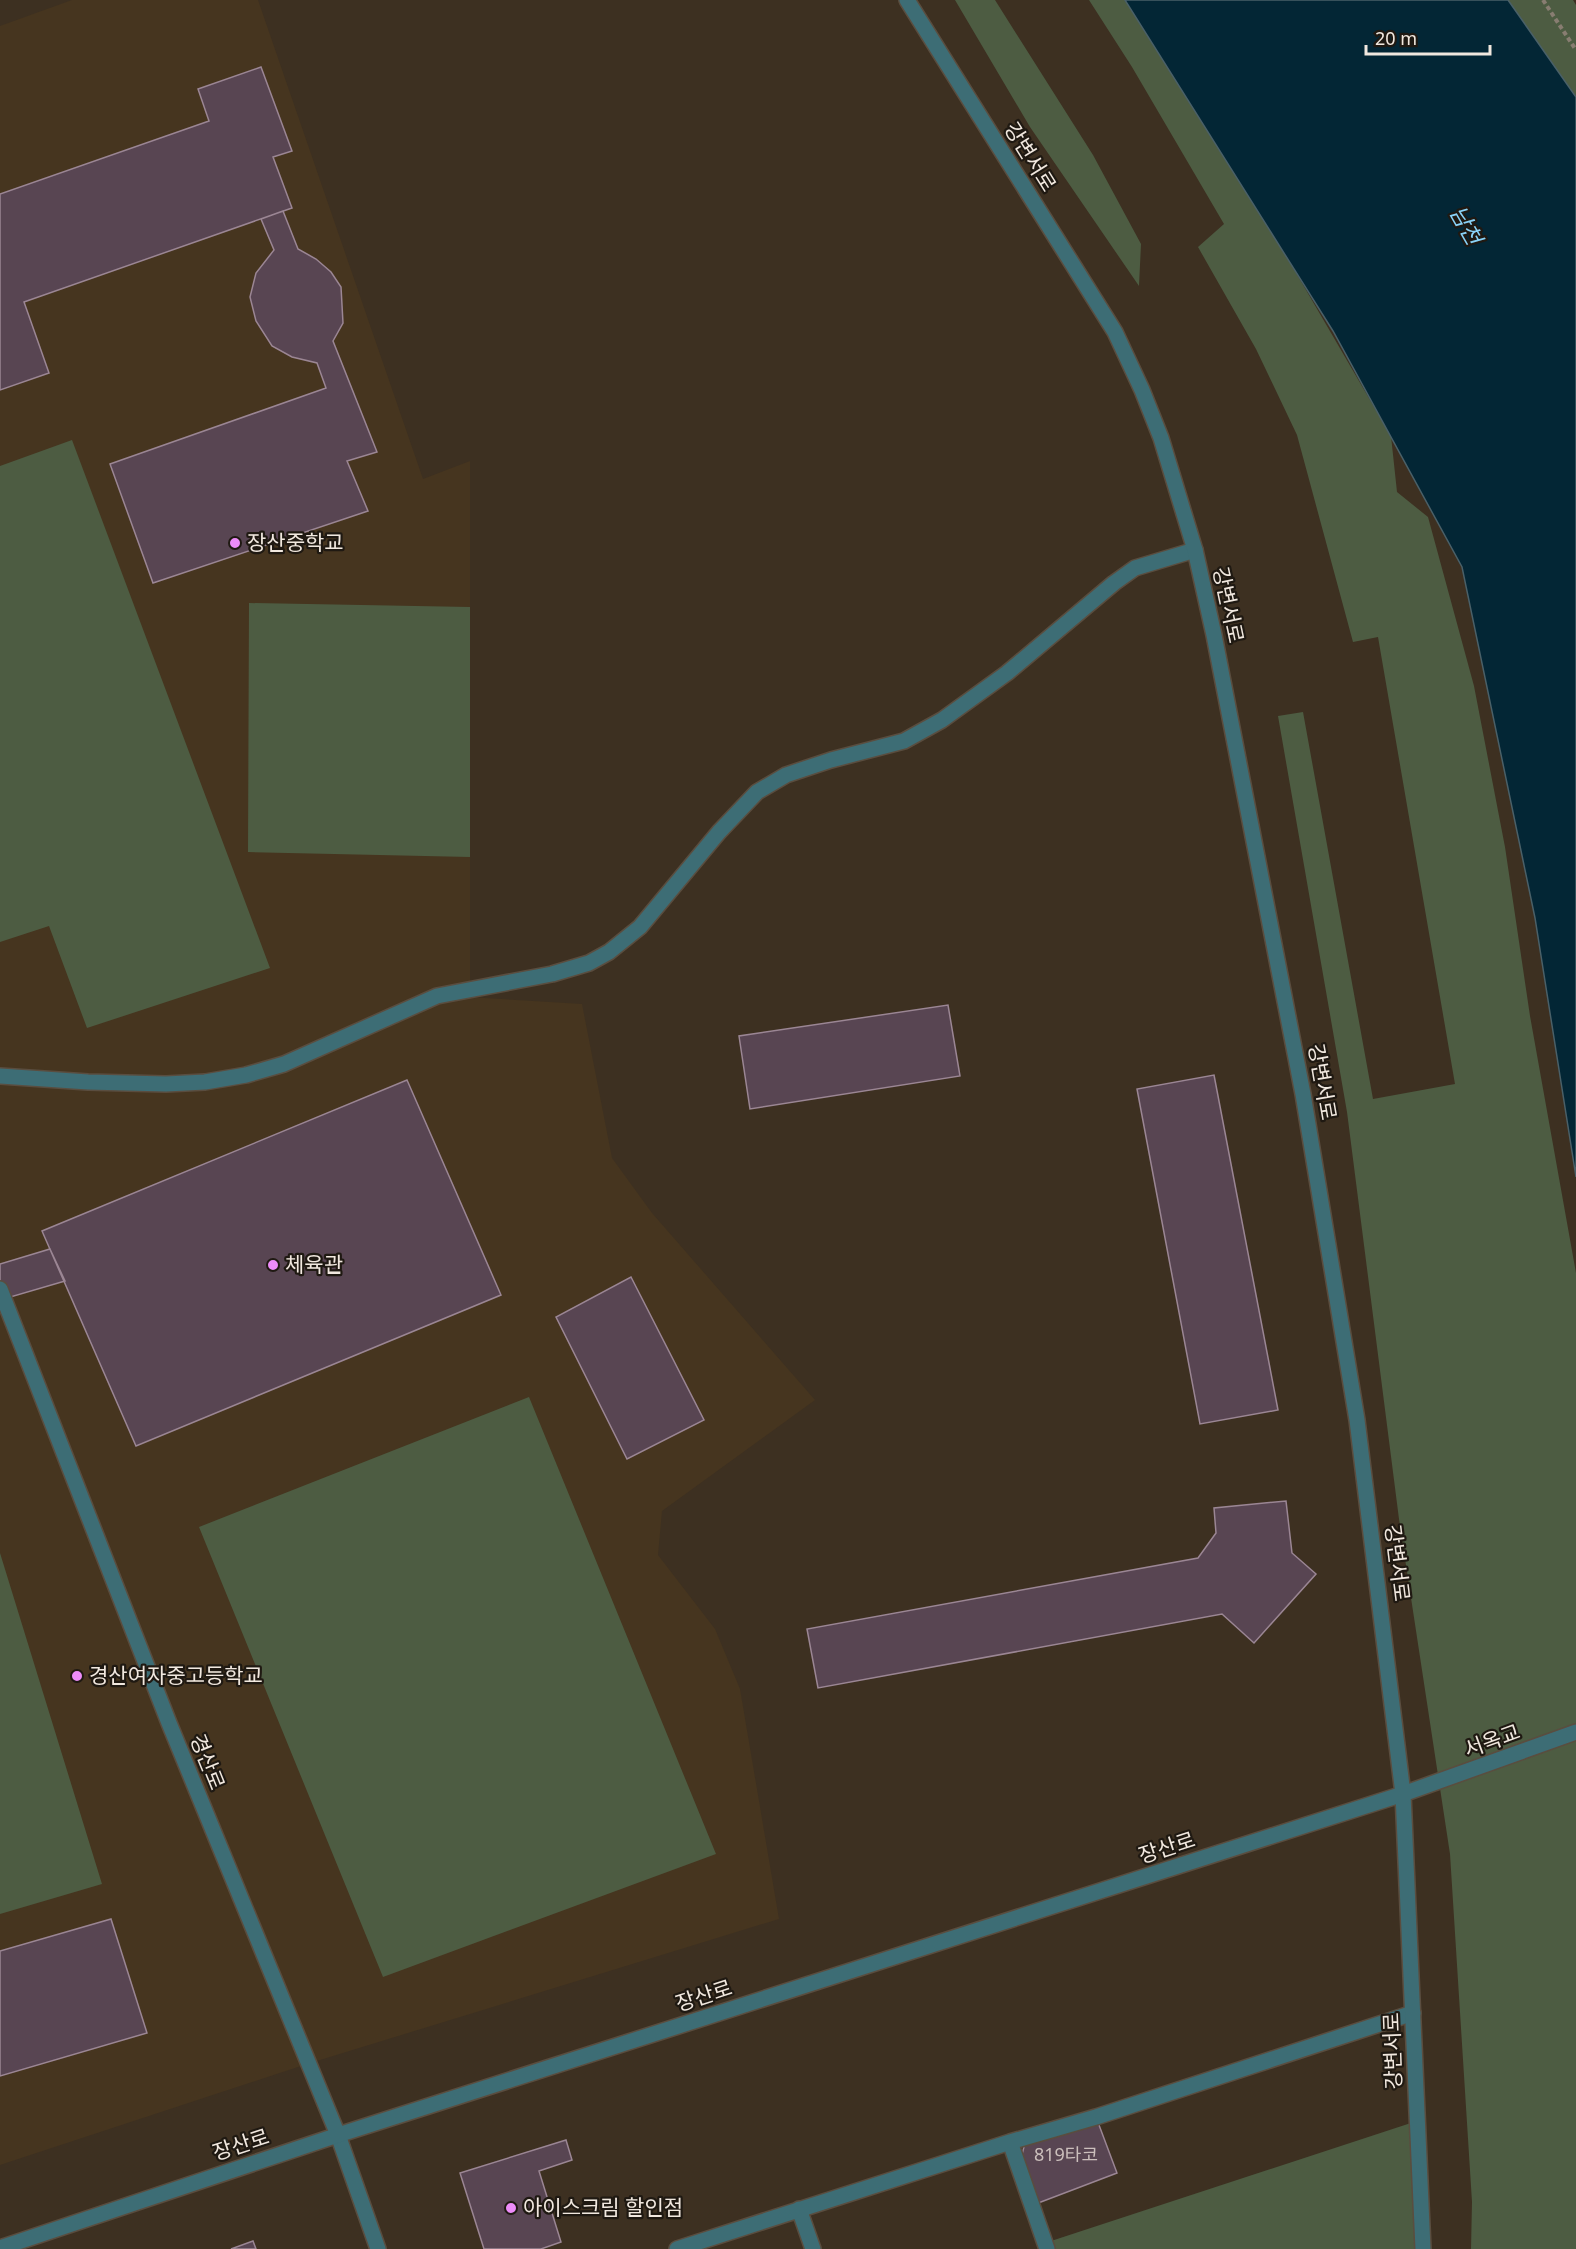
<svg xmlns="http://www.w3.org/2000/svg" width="1576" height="2249" font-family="'Noto Sans','Noto Sans KR',sans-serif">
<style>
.built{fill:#46351f}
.green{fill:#4d5c42}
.water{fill:#032635;stroke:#4a6068;stroke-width:1.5}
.building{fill:#584552;stroke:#9b8694;stroke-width:1.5}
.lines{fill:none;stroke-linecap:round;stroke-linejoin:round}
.minor-casing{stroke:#5a4d3f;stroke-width:18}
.tertiary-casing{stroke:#5a4d3f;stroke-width:18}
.path{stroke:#887d71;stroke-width:4;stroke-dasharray:4.5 3;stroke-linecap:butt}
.minor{stroke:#3d6d75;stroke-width:15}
.tertiary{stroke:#3d6d75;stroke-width:15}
.poi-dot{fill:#ed8cf9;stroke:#1f1912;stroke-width:2}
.labels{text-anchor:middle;stroke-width:4.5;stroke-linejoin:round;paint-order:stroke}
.number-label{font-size:18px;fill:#cbbfbc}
.street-label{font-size:21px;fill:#f1e8df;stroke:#1f1912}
.poi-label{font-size:21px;fill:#f1e8df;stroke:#1f1912;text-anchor:start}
.water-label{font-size:22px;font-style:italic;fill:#89d3f8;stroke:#1f1912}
</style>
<rect width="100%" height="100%" fill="#3d3021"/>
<path class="built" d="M72 0H258L423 479 470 461V989L451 996 582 1004 612 1158 652 1213 815 1400 662 1511 658 1555 715 1629 740 1689 779 1919 307 2064 0 2165V26Z"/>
<path class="green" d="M955 0H995L1093 155 1141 244 1139 286 1030 127Z
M1089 0H1128L1281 247 1391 436 1397 492 1428 517 1474 686 1505 847 1530 1016 1576 1273V2249H1471L1472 2202 1450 1854 1399 1519 1347 1112 1278 716 1303 712 1373 1099 1455 1084 1378 637 1353 642 1297 435 1256 349 1198 247 1224 224 1132 67Z
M1508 0H1573L1576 5V97Z
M72 440 270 968 87 1028 49 926 0 942V466Z
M249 603 470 607V857L248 852Z
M529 1397 716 1854 383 1977 199 1527Z
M0 1553 102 1884 0 1914Z
M1417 2121 1422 2249H1047L1045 2243Z"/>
<path class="water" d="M1125 0H1508L1576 97V1177L1535 918 1462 567 1333 331Z"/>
<path class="building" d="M261 67 292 151 273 157 292 208 24 302 49 373 0 390V194L209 121 198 89Z
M283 211 298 249 316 259 331 272 341 287 343 323 333 341 377 452 347 461 368 511 153 583 110 464 326 388 317 363 292 357 272 346 256 321 250 297 256 273 274 250 261 219Z
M948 1005 960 1076 750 1109 739 1036Z
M1214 1075 1278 1410 1200 1424 1137 1089Z
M407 1080 501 1295 136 1446 42 1231Z
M50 1249 65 1281 0 1300V1264Z
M631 1277 704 1420 627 1459 556 1317Z
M1286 1501 1292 1553 1316 1574 1254 1643 1222 1614 818 1688 807 1629 1198 1558 1216 1533 1214 1508Z
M111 1919 147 2033 0 2076V1951Z
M1096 2117 1117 2173 1033 2205 1019 2166 1025 2143Z
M566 2140 572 2160 539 2171 561 2242 541 2249H484L460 2173Z
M253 2241 256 2249H231Z"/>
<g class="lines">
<g class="minor-casing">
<path id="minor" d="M0 1076 88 1082 166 1084 205 1082 246 1075 284 1064 437 996 552 974 589 963 609 952 640 927 719 832 757 792 786 775 831 760 904 741 942 720 1007 673 1114 583 1135 568 1195 550
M338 2135 378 2249
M1010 2142 1047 2249
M799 2209 813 2249
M677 2249 1010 2142 1096 2117 1413 2013"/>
</g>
<g class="tertiary-casing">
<path id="tertiary" d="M907 0 1115 332 1142 390 1161 438 1195 550 1214 635 1303 1094 1357 1420 1403 1794 1423 2249
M0 1289 169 1723 338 2135
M0 2248 338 2135 1403 1794 1576 1732"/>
</g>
<path class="path" d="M1543 0 1576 50"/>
<use href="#minor" class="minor"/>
<use href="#tertiary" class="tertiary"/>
</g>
<g class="poi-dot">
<circle cx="235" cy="543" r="6"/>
<circle cx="273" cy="1265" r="6"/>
<circle cx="77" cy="1676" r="6"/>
<circle cx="511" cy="2208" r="6"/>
</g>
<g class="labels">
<g class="number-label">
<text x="1066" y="2161">819타코</text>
</g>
<g class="street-label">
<text transform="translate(1030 157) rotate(58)" y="7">강변서로</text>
<text transform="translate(1228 605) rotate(78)" y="7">강변서로</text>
<text transform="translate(1322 1082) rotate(80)" y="7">강변서로</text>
<text transform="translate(1397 1563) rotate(83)" y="7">강변서로</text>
<text transform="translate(1492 1741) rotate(-20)" y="7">서옥교</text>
<text transform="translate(207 1762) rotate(68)" y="7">경산로</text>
<text transform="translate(1167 1848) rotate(-18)" y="7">장산로</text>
<text transform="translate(704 1996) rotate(-18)" y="7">장산로</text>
<text transform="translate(1393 2051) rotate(-92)" y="7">강변서로</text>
<text transform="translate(241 2145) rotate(-18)" y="7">장산로</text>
</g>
<g class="poi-label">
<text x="247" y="550">장산중학교</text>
<text x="285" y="1272">체육관</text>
<text x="89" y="1683">경산여자중고등학교</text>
<text x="523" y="2215">아이스크림 할인점</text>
</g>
<g class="water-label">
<text transform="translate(1466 225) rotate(60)" y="8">남천</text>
</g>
</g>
<path d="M1366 45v9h124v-9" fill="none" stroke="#f1e8df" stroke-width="3"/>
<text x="1375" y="45" font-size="18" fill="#f1e8df" stroke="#1f1912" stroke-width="4.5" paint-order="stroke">20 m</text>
</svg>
